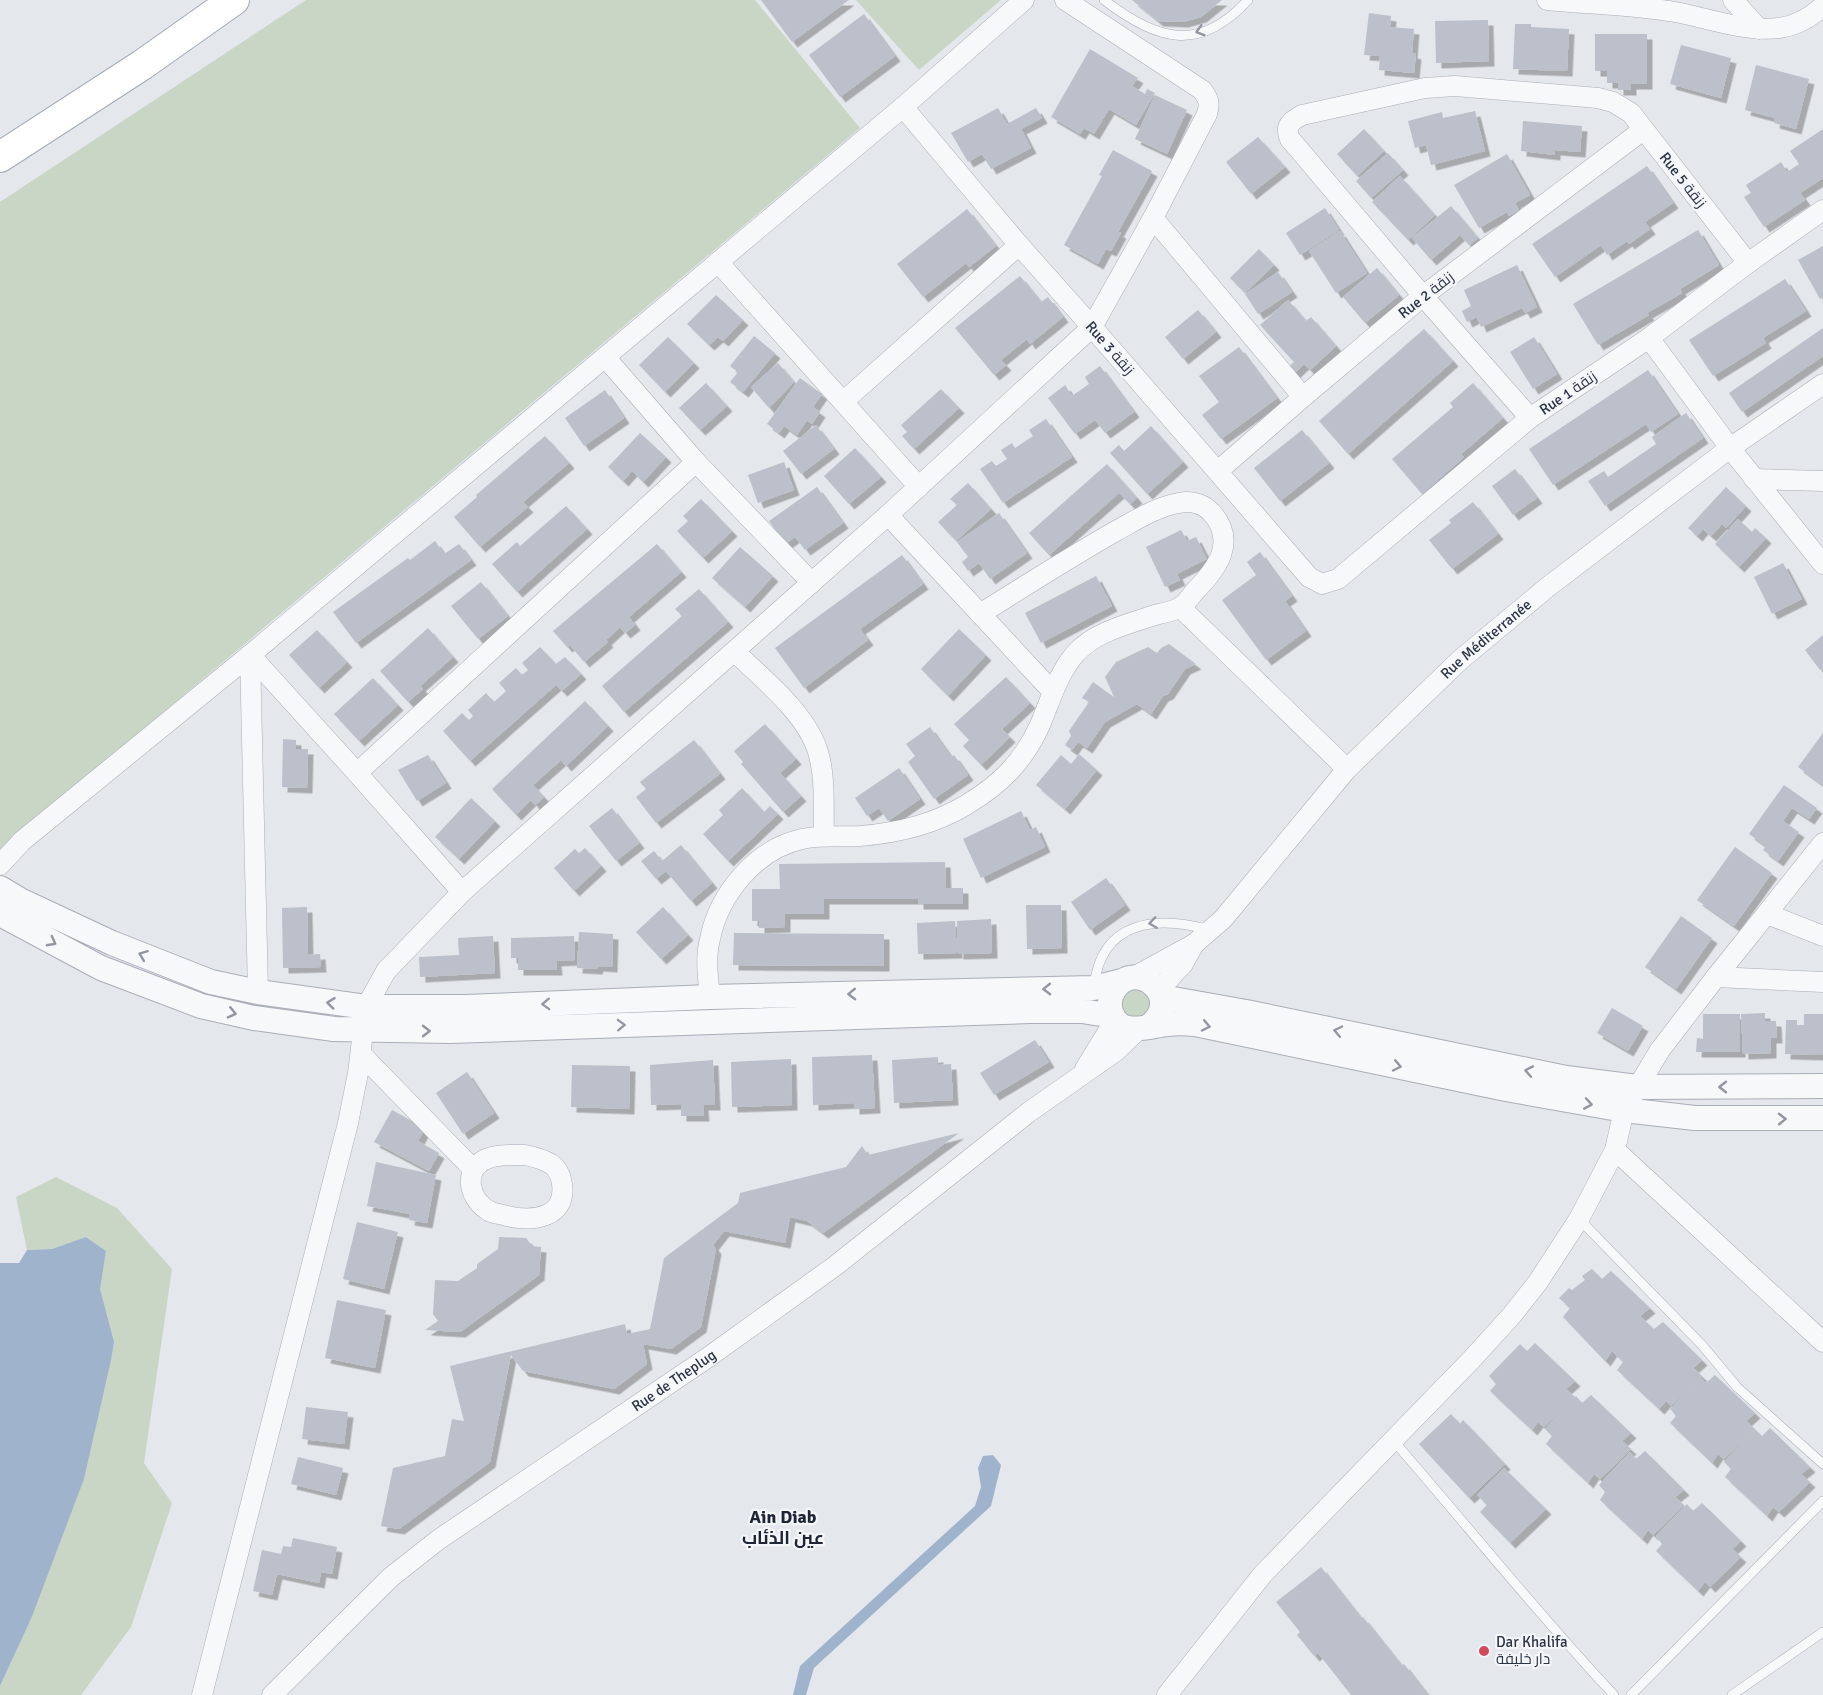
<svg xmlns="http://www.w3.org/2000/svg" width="1823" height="1695" font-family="Signika,Cairo,sans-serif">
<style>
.green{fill:#c9d6c5}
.water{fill:#9fb4cc}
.building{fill:#bbc0ca;filter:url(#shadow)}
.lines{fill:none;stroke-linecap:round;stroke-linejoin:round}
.service-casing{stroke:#a9aeb7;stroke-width:10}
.minor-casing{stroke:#a9aeb7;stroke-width:21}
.tertiary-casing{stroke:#a9aeb7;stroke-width:26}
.primary-casing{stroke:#a3abb8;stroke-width:32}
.service{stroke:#f7f8fa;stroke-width:9}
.minor{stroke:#f7f8fa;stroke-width:20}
.tertiary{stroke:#f7f8fa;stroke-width:24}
.primary{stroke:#fff;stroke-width:30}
.oneway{stroke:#9196a0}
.poi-dot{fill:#d1495b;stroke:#f4f6f9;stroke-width:2}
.labels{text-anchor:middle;stroke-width:4.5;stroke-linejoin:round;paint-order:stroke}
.street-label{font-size:15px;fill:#2b3445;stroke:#f4f6f9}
.poi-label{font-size:15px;fill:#2b3445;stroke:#f4f6f9;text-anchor:start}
.quarter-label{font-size:18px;font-weight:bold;fill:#1d2536;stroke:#f4f6f9}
</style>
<defs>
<filter id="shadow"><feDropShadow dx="5.5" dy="5.5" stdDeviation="0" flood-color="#0004"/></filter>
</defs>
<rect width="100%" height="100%" fill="#e4e7ec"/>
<path class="green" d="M306 0H755L860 128 0 849V202Z
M856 0H1001L919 70Z
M1136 988 1151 995 1149 1016 1129 1018C1117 1004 1119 995 1136 988Z
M56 1177 117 1208 172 1269 144 1463 172 1503 131 1627 81 1695H0V1686L31 1619 111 1334 99 1289 106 1251 86 1237 52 1249 27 1250 16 1197Z"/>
<path class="water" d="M86 1237 106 1251 100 1289 114 1342 111 1360 84 1479 31 1619 0 1686V1263H19L27 1250 52 1249Z
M993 1455 1001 1465 991 1506 814 1668 806 1695H793L800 1666 975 1506 981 1487 978 1468 983 1456Z"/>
<path class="building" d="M761 0H849L792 42Z
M1132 0H1222L1201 17 1183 22 1158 21Z
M1369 13 1391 16 1390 27 1414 29 1412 53 1416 54 1414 73 1379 70 1380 56 1364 55Z
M864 14 895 56 840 97 809 55Z
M1488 20 1489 61 1436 63 1435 21Z
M1515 24H1531V27L1569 29 1567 71 1513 69Z
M1595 34H1647V84H1631V90H1618V83H1607V71H1595Z
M1681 45 1731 58 1721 98 1670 84Z
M1090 49 1138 78 1132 86 1145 94 1147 89 1155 93 1136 125 1109 109 1094 134 1084 128 1080 134 1051 117Z
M1756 65 1809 79 1796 129 1774 123 1775 118 1745 110Z
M1155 95 1187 110 1167 154 1135 139Z
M998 108 1007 124 1036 108 1042 118 1021 129 1031 148 991 169 982 154 968 162 951 133Z
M1475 111 1485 151 1431 165 1426 145 1415 148 1408 121 1442 112 1443 118Z
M1523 121 1582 126 1580 152 1555 150V155L1521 151Z
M1364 129 1384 151 1357 176 1337 154Z
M1823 129V178L1800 193 1805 200 1764 227 1744 197 1751 193 1746 185 1781 162 1787 172 1799 164 1790 151Z
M1258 137 1285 167 1251 194 1226 162Z
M1113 150 1152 171 1118 232 1121 233 1111 251 1106 249 1098 264 1064 245 1102 176 1099 175Z
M1388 153 1403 170 1371 198 1356 181Z
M1507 154 1530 195 1515 203 1519 210 1509 216 1507 212 1479 228 1454 185Z
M1647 166 1673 203 1645 222 1650 229 1629 244 1627 241 1607 255 1601 245 1555 277 1532 244Z
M1400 176 1435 215 1408 240 1372 202Z
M1451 206 1478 238 1469 245 1460 235 1431 260 1412 238Z
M1325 208 1339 230 1300 255 1286 233Z
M967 209 996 246 969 267 966 263 923 297 897 264Z
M1698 230 1719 265 1680 289 1682 293 1647 313 1649 315 1598 345 1573 304Z
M1340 231 1367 273 1336 293 1309 251Z
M1823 246V297L1820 299 1798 260Z
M1259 249 1274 265 1245 293 1230 278Z
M1517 265 1537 307 1525 313 1522 308 1481 327 1477 317 1467 322 1462 311 1471 306 1464 290Z
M1377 268 1399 295 1365 323 1343 297Z
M1278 272 1292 292 1258 314 1245 294Z
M1020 276 1041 302 1048 297 1063 317 1030 344 1027 339 1001 360 1006 365 994 375 955 328Z
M1785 279 1806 311 1763 338 1766 343 1713 376 1689 340Z
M716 295 743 320 723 341 718 337 709 345 687 324Z
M1288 300 1306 321 1311 317 1336 346 1310 370 1304 364 1291 376 1285 370 1294 362 1260 325Z
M1198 310 1216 332 1183 359 1165 337Z
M1823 328V356L1742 412 1729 393Z
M1424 329 1453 361 1348 454 1319 421Z
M754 336 775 353 743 392 730 382 738 372 730 366Z
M668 337 694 363 665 392 639 365Z
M1534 337 1557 374 1533 389 1510 352Z
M1239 347 1277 398 1221 439 1202 415 1219 402 1199 376Z
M778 363 794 382 769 408 751 387Z
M1100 366 1134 412 1105 433 1095 420 1075 434 1048 398 1065 385 1072 396 1089 384 1085 377Z
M1648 370 1678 414 1651 432 1646 424 1553 485 1529 449Z
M800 378 822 394 813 407 820 412 812 424 807 420 797 435 784 426 779 433 767 424Z
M706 383 727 406 700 430 679 408Z
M1473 383 1503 418 1461 454 1464 457 1422 494 1392 459 1453 407 1450 403Z
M941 389 959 408 914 449 902 436 907 432 901 425Z
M605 390 624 418 584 446 565 418Z
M1686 413 1703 438 1605 506 1588 481 1604 471 1608 477 1656 444 1652 437Z
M1046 419 1072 457 1003 503 980 469 992 461 996 466 1007 459 1001 450 1012 443 1015 448 1033 436 1029 430Z
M816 425 834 449 801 474 783 451Z
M1151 426 1183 462 1147 494 1110 453 1119 445 1124 451Z
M1302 430 1329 463 1280 501 1254 468Z
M640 433 666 457 643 482 632 471 623 481 608 467Z
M545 436 569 463 523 502 528 507 480 547 454 517 477 497 476 495Z
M855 448 881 477 849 504 824 476Z
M784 462 794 490 758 503 748 475Z
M1107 464 1137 498 1130 504 1119 493 1049 555 1029 533Z
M1515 469 1537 498 1513 515 1492 486Z
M968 483 991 509 956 541 938 522 957 505 950 499Z
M817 487 843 523 805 550 795 537 785 544 769 521Z
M1726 487 1746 506 1726 528 1722 524 1711 536 1703 529 1697 536 1688 528Z
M701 499 732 531 703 558 677 531 688 521 683 516Z
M1473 502 1498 534 1452 569 1429 540 1451 523 1449 520Z
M566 506 587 529 517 592 492 564 517 542 520 546Z
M999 513 1027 553 990 579 979 563 968 571 962 562 968 557 957 542Z
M1738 519 1752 532 1755 528 1766 538 1739 567 1715 544Z
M1181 530 1187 541 1196 537 1207 559 1177 574 1180 580 1165 587 1146 547Z
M435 541 444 554 459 544 471 560 356 643 333 612 408 558 410 560Z
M657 544 681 572 629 617 635 625 625 633 620 627 606 640 608 642 584 662 570 645 567 647 553 631Z
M740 547 773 576 745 607 712 578Z
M1260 552 1292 596 1285 601 1306 631 1266 660 1222 600 1256 575 1247 562Z
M902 555 923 584 860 629 868 640 804 688 775 648Z
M1783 563 1802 599 1772 614 1754 577Z
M1096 576 1112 606 1041 643 1025 613Z
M481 582 508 616 478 639 451 606Z
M699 589 728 622 624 712 602 686 682 616 675 609Z
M428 628 453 657 420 686 423 689 408 702 380 671Z
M959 629 986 655 948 696 921 669Z
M317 630 347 662 319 688 289 655Z
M1823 635V668L1820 670 1805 650Z
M1169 644 1196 664 1185 669 1168 694 1163 696 1151 714 1137 704 1105 722 1087 748 1078 742 1072 750 1065 745 1071 736 1069 731 1089 702 1082 698 1093 682 1114 697 1105 677 1116 662 1148 647 1157 653 1161 648Z
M540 647 556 664 565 657 581 674 562 691 556 685 470 761 443 731 462 713 469 720 473 716 468 710 486 693 494 702 506 691 499 683 516 668 522 675 528 670 522 663Z
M1006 677 1030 703 1002 729 1010 737 981 765 963 746 969 740 954 724Z
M373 678 398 705 359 741 334 714Z
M585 701 608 726 566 766 561 760 533 785 544 797 535 805 531 800 516 815 492 789Z
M765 724 796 759 780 773 801 796 783 812 741 764 743 762 734 751Z
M930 727 951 757 954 755 968 775 934 799 908 762 915 756 906 744Z
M1823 733V785L1798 767Z
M283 739 296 740V749H308L307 788 282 787Z
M694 740 720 774 656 823 636 797 646 789 640 782Z
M1079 754 1097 770 1065 809 1036 785 1061 755 1071 764Z
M428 755 446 783 417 801 398 770Z
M899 768 920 799 888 821 879 808 867 816 855 798Z
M1784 785 1817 808 1809 819 1792 808 1783 821 1799 832 1778 861 1763 850 1766 846 1749 834Z
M742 788 764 812 770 806 778 814 728 861 703 834 723 815 719 810Z
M471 798 495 821 459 859 435 837Z
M612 808 639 843 616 861 589 826Z
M1021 811 1030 830 1036 827 1045 847 981 878 963 839Z
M681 845 712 883 691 901 666 871 656 879 641 861 654 851 662 861Z
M1735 847 1772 873 1734 926 1697 900Z
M585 848 601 866 574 891 554 868 575 849 579 853Z
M945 862 946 888H963V904H918V899H824V914H785V927L759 928V921H752V889H780L779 864Z
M1106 878 1125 905 1090 930 1071 902Z
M1026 905H1061L1062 948 1027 949Z
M307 907 308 955 320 954 321 967 283 968 282 908Z
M663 907 688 935 661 959 636 932Z
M1681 916 1712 938 1676 989 1645 967Z
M991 919 992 953 958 954 957 921Z
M955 921 957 953 918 954 917 923Z
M579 932 613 934 612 967 598 966 597 969 577 968Z
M734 933 884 934V966L733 965Z
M493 936 495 973 420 977 419 957 459 955 458 938Z
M574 936 575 960 556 961 557 970H518V958H511V938Z
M1612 1008 1643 1026 1628 1051 1597 1033Z
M1765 1013V1021H1776L1777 1038H1771V1053L1743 1054 1741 1014Z
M1703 1014H1740V1052H1696L1697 1038 1703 1039Z
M1804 1014H1823V1055L1785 1054 1786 1020H1797V1025H1804Z
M1035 1040 1049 1062 994 1095 980 1073Z
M872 1055 875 1108 854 1109V1103L813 1105 812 1057Z
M938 1057V1065L951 1064 953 1100 894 1103 892 1060Z
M791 1059 792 1105 732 1107 731 1062Z
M713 1060 715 1105H703L704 1116H681V1104L651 1105 650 1065Z
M572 1065 630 1066 629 1109 571 1107Z
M467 1072 494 1113 463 1134 436 1093Z
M392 1110 425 1128 418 1141 439 1153 429 1171 374 1142Z
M959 1133 823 1233 807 1221 790 1217 785 1243 724 1231 713 1245 716 1249 701 1327 671 1349 643 1344 647 1364 614 1389 523 1371 511 1355 490 1462 399 1529 381 1526 393 1468 445 1456 452 1419 464 1421 450 1366 625 1324 627 1334 650 1329 664 1258 738 1203 740 1193 846 1167 862 1146 868 1155Z
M376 1162 436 1175 427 1223 409 1220 410 1214 367 1206Z
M357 1222 398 1232 384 1289 343 1279Z
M499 1237 526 1238 532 1246 541 1247 539 1275 460 1332 425 1330 438 1321 433 1314 435 1280 458 1281 477 1268V1264L498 1249Z
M1592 1269 1602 1279 1611 1271 1650 1308 1640 1316 1654 1329 1663 1322 1702 1360 1693 1368 1702 1376 1671 1406 1666 1401 1659 1409 1617 1370 1623 1362 1612 1351 1605 1361 1563 1317 1570 1308 1559 1298 1569 1288 1572 1290 1585 1280 1582 1276Z
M337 1300 386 1310 375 1368 325 1358Z
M1535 1343 1575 1381 1566 1389 1575 1397 1544 1427 1538 1422 1532 1430 1490 1391 1496 1384 1489 1376 1520 1344 1527 1351Z
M1715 1375 1755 1413 1746 1421 1755 1429 1724 1459 1718 1454 1712 1463 1670 1423 1676 1416 1670 1409 1701 1378 1706 1383Z
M1591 1395 1631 1433 1622 1441 1631 1449 1600 1479 1594 1474 1588 1483 1546 1444 1552 1436 1545 1429 1576 1396 1582 1403Z
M306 1407 348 1412 344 1444 302 1439Z
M1451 1414 1460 1424 1463 1420 1505 1464 1469 1498 1419 1444Z
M1770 1428 1810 1467 1801 1474 1810 1482 1779 1512 1773 1507 1767 1516 1725 1477 1731 1469 1724 1462 1755 1430 1762 1436Z
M1645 1451 1684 1490 1675 1497 1684 1505 1653 1535 1648 1530 1642 1539 1600 1500 1605 1492 1599 1485 1630 1452 1636 1459Z
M298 1457 343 1468 336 1495 291 1484Z
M1504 1468 1546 1509 1510 1543 1480 1512 1487 1505 1477 1495Z
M1702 1503 1741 1541 1732 1549 1741 1557 1710 1587 1705 1582 1698 1591 1656 1551 1662 1544 1656 1536 1687 1504 1693 1511Z
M293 1538 337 1547 332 1574 321 1572 319 1583 277 1574 272 1595 253 1591 262 1550 281 1554 283 1546 291 1547Z
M1321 1567 1361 1618 1363 1617 1402 1666 1404 1664 1428 1695H1351L1318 1653 1314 1656 1297 1635 1300 1632 1276 1602Z"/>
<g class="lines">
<g class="service-casing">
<path id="service" d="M1104 0C1156 40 1199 54 1248 0
M1094 987C1101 920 1157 915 1210 930
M1579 1219 1702 1345 1737 1387 1823 1464
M1392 1439C1466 1524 1537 1613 1614 1695
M1631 1695 1823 1501
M1732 1695 1823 1632"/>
</g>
<g class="minor-casing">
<g id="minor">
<path d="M1547 0C1589 4 1633 5 1675 12 1708 18 1744 32 1779 28 1795 26 1811 17 1823 6"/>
<path d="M1733 0 1759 29"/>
<path d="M903 107 1019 245 1092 327 1309 577 1322 584 1338 579 1530 418 1649 338 1748 263 1823 210"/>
<path d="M1153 218 1303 397"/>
<path d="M718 262 919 487"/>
<path d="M1649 338 1730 448 1823 564"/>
<path d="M605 357 696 462 812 583"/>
<path d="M844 401 1019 245"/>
<path d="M1530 418 1423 296 1290 139C1284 126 1291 121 1302 115L1425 88 1455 86 1598 98 1613 102 1631 113 1748 263"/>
<path d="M1218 471 1303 397 1423 296 1643 130"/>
<path d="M1754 479 1823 481"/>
<path d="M888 515 1053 692"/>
<path d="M1180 607 1347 769"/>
<path d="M735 652C763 679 807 714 818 752 826 778 823 809 824 836"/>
<path d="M250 655 258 992"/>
<path d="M250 655 357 773 462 892"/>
<path d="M357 773 696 462"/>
<path d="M0 865 22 841 250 655 903 107 1024 0"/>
<path d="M1767 914 1823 936"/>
<path d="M1716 977 1823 982"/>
<path id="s1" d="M1132 978 1194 944 1223 919 1347 769 1460 660 1549 586 1730 448 1823 384"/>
<path d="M1159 990 1183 964 1194 944"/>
<path d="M710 997C708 978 705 958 710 939 719 894 756 849 802 839 822 835 840 837 860 836 898 833 933 825 966 805 1001 784 1023 762 1040 725 1050 701 1058 674 1075 654 1094 632 1128 624 1155 615 1163 613 1174 611 1181 607 1186 603 1191 596 1195 591 1217 569 1237 542 1212 513 1204 504 1191 500 1179 503 1156 507 1136 520 1116 531 1070 557 1025 586 980 614"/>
<path d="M361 1054 473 1169"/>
<path d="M1085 1069 1115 1020"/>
<path d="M1615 1150 1823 1342"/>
<path d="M525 1155C535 1157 543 1159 551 1164 558 1169 561 1176 562 1184 567 1218 533 1222 507 1216 501 1214 495 1214 489 1211 470 1200 462 1172 484 1160 496 1154 512 1155 525 1155Z"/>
<path d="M202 1695 348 1123 358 1073 366 1007 386 971 462 892 888 515 1092 327 1153 218 1207 114C1210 104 1209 99 1202 90L1065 0"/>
<path id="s2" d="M272 1695 391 1577 438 1540 710 1356 835 1266 1029 1112 1116 1051 1139 1029"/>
<path d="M1167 1695 1263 1574 1472 1359 1512 1315 1538 1282 1579 1219 1615 1150 1624 1110 1660 1050 1716 977 1823 843"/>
</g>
</g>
<g class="tertiary-casing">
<path id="tertiary" d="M0 888 20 900 112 943 211 982 258 992 366 1007H466L710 997 1094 988 1125 980
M0 914 101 968 201 1006 254 1018 334 1029 450 1031 1029 1011H1082L1113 1016
M1162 997 1246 1012 1566 1078 1637 1087 1823 1086
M1148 1027C1187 998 1135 956 1114 990 1110 996 1109 1005 1111 1012 1119 1038 1148 1026 1167 1024 1176 1023 1185 1023 1195 1024L1506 1089 1624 1110 1695 1118H1823"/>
</g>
<g class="primary-casing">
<path id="primary" d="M0 157 142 65 234 0"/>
</g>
<use href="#service" class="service"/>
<use href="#minor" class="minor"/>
<use href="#tertiary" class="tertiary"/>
<use href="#primary" class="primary"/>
</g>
<defs><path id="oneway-chevron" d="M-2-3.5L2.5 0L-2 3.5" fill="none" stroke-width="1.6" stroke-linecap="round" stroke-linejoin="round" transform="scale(1.5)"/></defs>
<g class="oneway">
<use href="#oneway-chevron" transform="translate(1200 31) rotate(164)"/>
<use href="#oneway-chevron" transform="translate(1153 923) rotate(172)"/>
<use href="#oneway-chevron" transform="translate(52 942) rotate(28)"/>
<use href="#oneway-chevron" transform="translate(143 955) rotate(-159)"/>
<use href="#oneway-chevron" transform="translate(1047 989) rotate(179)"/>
<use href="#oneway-chevron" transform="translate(852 994) rotate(179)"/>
<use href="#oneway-chevron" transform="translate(331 1003) rotate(-173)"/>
<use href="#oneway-chevron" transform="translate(546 1004) rotate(178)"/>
<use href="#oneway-chevron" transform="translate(232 1013) rotate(13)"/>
<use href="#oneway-chevron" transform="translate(621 1025) rotate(-2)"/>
<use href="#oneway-chevron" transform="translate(1206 1026) rotate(12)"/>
<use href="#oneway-chevron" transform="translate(426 1031)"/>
<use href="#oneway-chevron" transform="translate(1338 1031) rotate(-168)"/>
<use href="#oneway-chevron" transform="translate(1397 1066) rotate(12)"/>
<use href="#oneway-chevron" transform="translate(1529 1071) rotate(-169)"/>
<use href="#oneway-chevron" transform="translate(1723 1087) rotate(180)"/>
<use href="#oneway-chevron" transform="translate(1588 1104) rotate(10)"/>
<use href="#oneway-chevron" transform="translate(1782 1119) rotate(-1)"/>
</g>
<circle class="poi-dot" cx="1484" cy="1651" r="6"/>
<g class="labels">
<g class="street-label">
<text transform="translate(1683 180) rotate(52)" y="5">Rue 5 زنقة</text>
<text transform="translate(1426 295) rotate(-38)" y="5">Rue 2 زنقة</text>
<text transform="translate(1110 348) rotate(49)" y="5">Rue 3 زنقة</text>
<text transform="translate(1568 393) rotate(-34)" y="5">Rue 1 زنقة</text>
<text dy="5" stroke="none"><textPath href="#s1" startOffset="494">Rue Méditerranée</textPath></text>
<text dy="5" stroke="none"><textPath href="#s2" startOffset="512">Rue de Theplug</textPath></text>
</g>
<g class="poi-label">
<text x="1496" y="1647">Dar Khalifa<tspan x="1496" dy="17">دار خليفة</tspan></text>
</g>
<g class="quarter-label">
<text x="783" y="1523">Ain Diab<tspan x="783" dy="21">عين الذئاب</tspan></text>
</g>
</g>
</svg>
